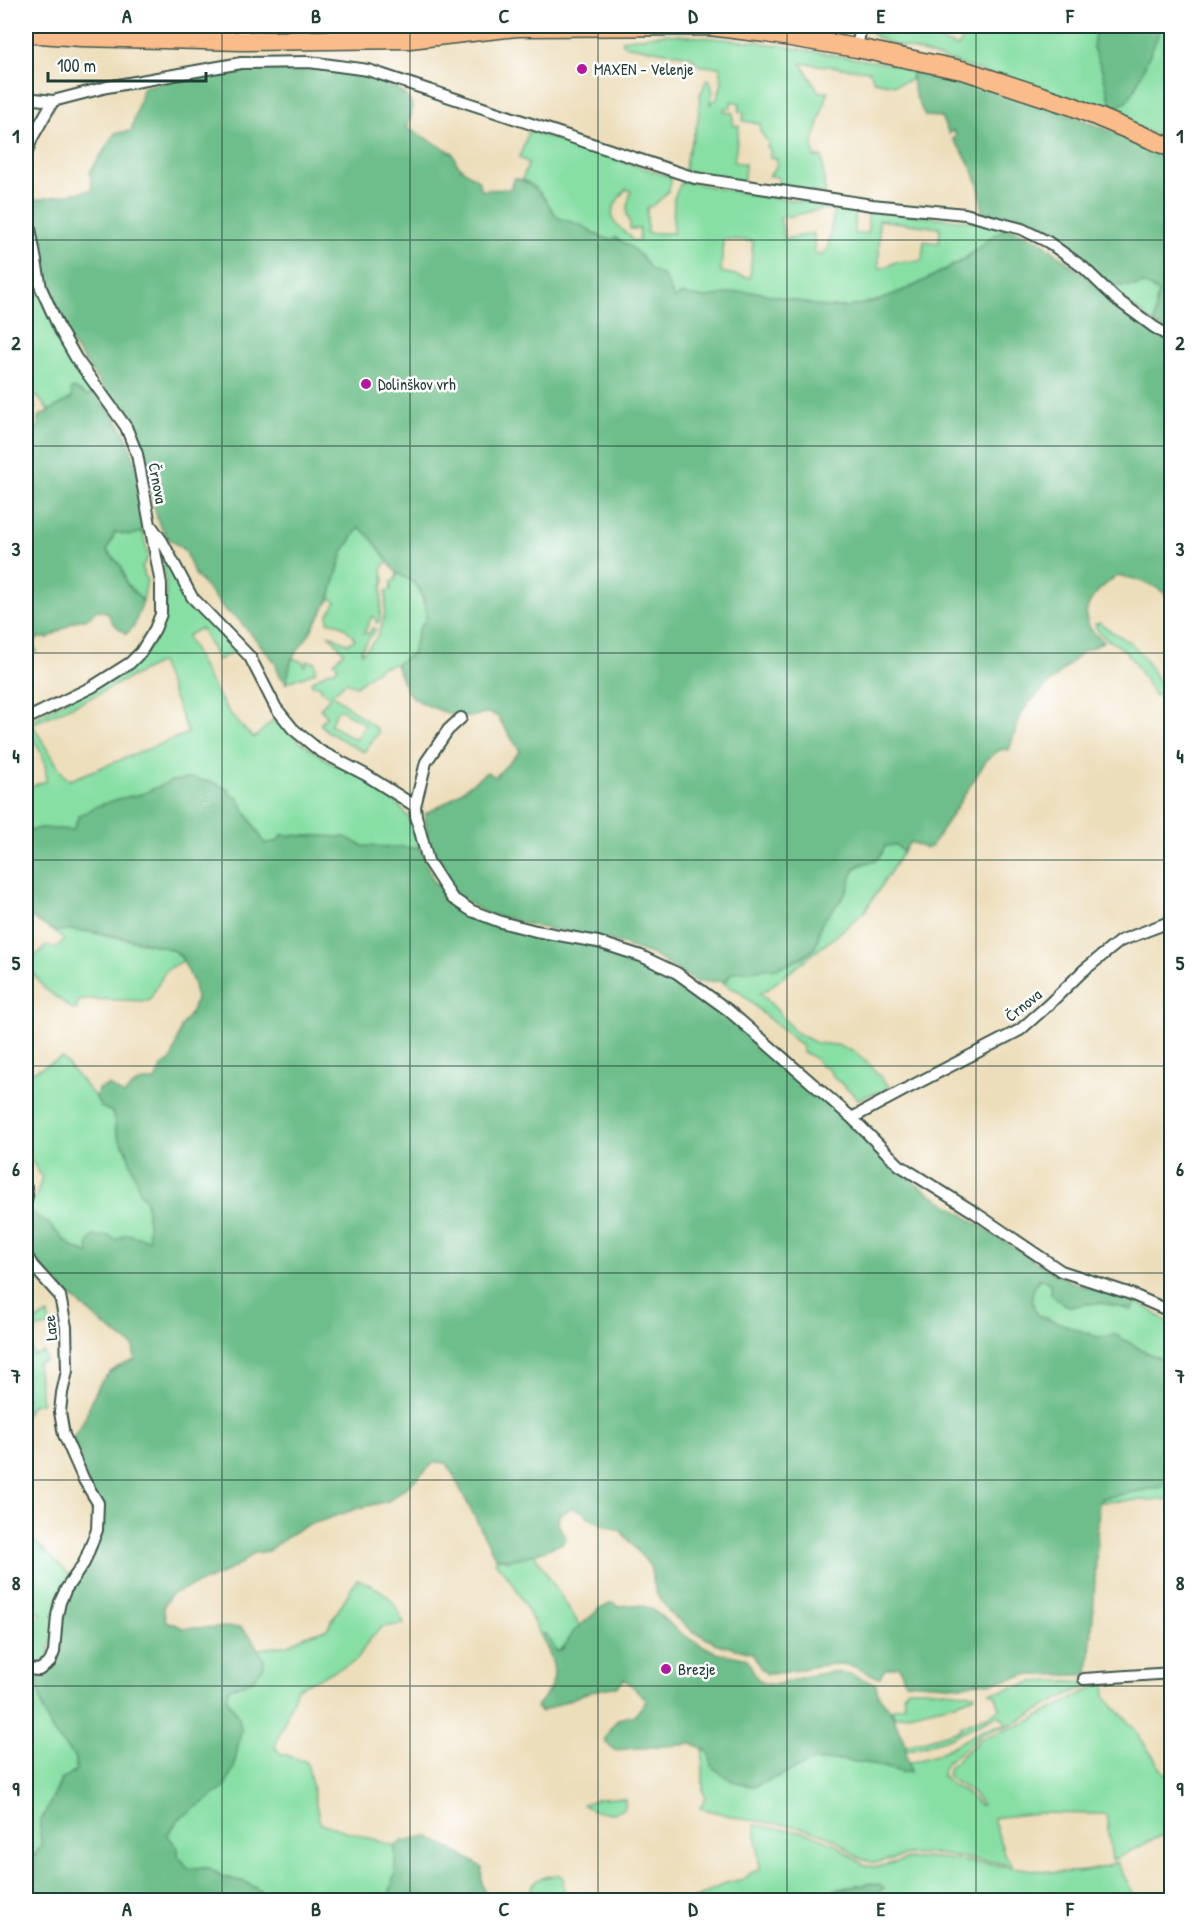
<svg xmlns="http://www.w3.org/2000/svg" width="1197" height="1926" font-family="'Patrick Hand',sans-serif">
<style>
.green{fill:#87dfa4;stroke:#538e6c;stroke-width:1.5;fill-rule:evenodd}
.forest{fill:#6dbe8a;stroke:#467e5f;stroke-width:1.5}
.lines{fill:none;stroke-linecap:round;stroke-linejoin:round}
.minor-casing{stroke:#3e5548;stroke-width:14}
.primary-casing{stroke:#3e5548;stroke-width:21}
.minor{stroke:#fff;stroke-width:10}
.primary{stroke:#fabc8b;stroke-width:18}
.grid{fill:none;stroke:#1f3d34;stroke-width:1.5;stroke-opacity:0.55}
.poi-dot{fill:#b5179e;stroke:#fff;stroke-width:2}
.labels{text-anchor:middle;stroke-width:5;stroke-linejoin:round;paint-order:stroke}
.poi-label{font-size:16px;fill:#1f3d34;stroke:#fff;text-anchor:start}
.street-label{font-size:16px;fill:#1f3d34;stroke:#fff}
.neatline{fill:none;stroke:#1f3d34;stroke-width:2}
.grid-label{font-size:20px;text-anchor:middle;font-weight:bold;fill:#1f3d34}
</style>
<rect width="100%" height="100%" fill="#fff"/>
<filter id="ink" filterUnits="userSpaceOnUse"><feTurbulence type="fractalNoise" baseFrequency=".0167" numOctaves="2"/><feDisplacementMap in="SourceGraphic" scale="12" xChannelSelector="R" yChannelSelector="G"/><feConvolveMatrix kernelMatrix="1 2 1 2 8 2 1 2 1" color-interpolation-filters="sRGB"/></filter>
<filter id="wash" filterUnits="userSpaceOnUse"><feTurbulence type="fractalNoise" baseFrequency=".008" numOctaves="4" result="noise"/><feDisplacementMap in="SourceGraphic" scale="24" xChannelSelector="R" yChannelSelector="G"/><feGaussianBlur stdDeviation="1.35" result="paint"/><feColorMatrix in="noise" values="0 0 0 0 0 0 0 0 0 0 0 0 0 0 0 0 0 1.4 0 .05"/><feComposite in="paint" operator="in"/></filter>
<g filter="url(#wash)">
<rect width="100%" height="100%" fill="#eddebb"/>
<path class="green" d="M248 26H419L264 32H252L249 29Z
M868 26H930L937 40 958 47 964 36 977 26H1096L1093 48 1102 70 1112 108 1148 54 1159 29 1162 26H1171V87L1165 97 1171 101V140C1088 110 1004 77 919 51 904 46 873 43 868 26Z
M664 34 759 42 912 68 911 80 895 85 874 81 870 71 801 63 819 92H828L813 142 814 157H822L825 193 778 190V177L769 176 776 167 777 159 770 157V150L767 146 769 144 760 131V124L743 121 744 113 739 112 740 103 731 101V108H725L724 112 733 113V125L739 126 734 162 745 164 744 181 741 184 685 171 686 160 698 121 700 95 707 79 710 80 713 92 710 104 717 99 722 83 720 67 700 66 690 56 623 45 622 40Z
M529 131 671 177C673 191 659 203 647 208V233H673L674 198 682 181 759 196 855 208V234L868 233V209L893 212 901 214 989 223 1008 227 993 236 963 260 916 285 880 300 849 307H824L757 292 704 298 682 294 674 299 665 277 649 269 642 257 631 247 616 238C604 243 592 230 581 225 574 222 565 221 558 218 543 199 545 193 522 179L529 163 519 158ZM626 189 631 191C630 198 625 208 627 215 629 222 631 222 630 229H640L639 241 631 240 630 235C624 234 624 231 619 227 617 224 614 223 613 220 609 210 620 196 626 189ZM824 209 834 210 828 247 821 256 814 253V233L785 239 780 218ZM879 220 940 228 939 243 924 241 922 260 919 261 896 262 886 267 879 268ZM723 239 753 241 750 278 721 272Z
M1144 284 1159 292 1156 302 1155 324 1120 296 1111 286C1123 284 1130 289 1144 284Z
M26 291 40 294 96 393 87 396 72 398 49 411 37 396 32 400 35 408 28 410 26 405Z
M359 527 370 536 389 562 384 564 382 569 384 581 382 587 380 619 379 622 376 623V619L372 616 364 633 368 634 372 628 376 629 361 650 362 653C383 637 386 616 386 591L391 589V582L395 580 397 573 408 579 418 587 427 613 426 619 419 629 412 654 396 664 381 667 356 686 346 682 332 694 377 729 378 733 364 752 328 732 320 724 327 716 320 709 330 697 321 689 320 685H312L311 682 325 673 337 669 338 667 334 662 344 652 328 634 348 644 355 639C348 630 340 621 328 622V613L331 611 336 602 330 598 343 552ZM341 710 365 724 356 740 330 725 337 711Z
M115 532 130 535 143 532 148 557 142 568 147 580 143 601 127 584 121 566 107 551Z
M156 537 177 582 189 600 240 649 218 660 201 628 187 636C205 672 222 712 254 738L278 716 298 740 330 762 355 773 388 793 408 817 420 848 363 846 345 837 281 835 278 841 265 844 252 822 171 781 142 794 118 799 95 807 79 816 73 830 40 828 26 832V788L46 781C47 754 38 749 26 727V723L140 659C174 620 170 584 156 537ZM160 662 188 733 70 780 64 776 32 724 90 698Z
M1101 623C1112 634 1118 634 1129 642 1142 651 1157 679 1166 693L1155 696C1146 683 1137 664 1126 652 1116 642 1098 638 1095 624Z
M292 658 304 662V666H306L307 661 314 662 316 666 315 672 286 683Z
M889 844H896L903 852 865 911 836 936 765 991 760 993 776 1009 794 1031 816 1043 837 1045 855 1052 872 1067 890 1088 858 1099C849 1087 834 1082 828 1068L819 1064C815 1057 811 1055 803 1053L801 1045 762 1013 739 991 729 987 720 980 728 981 727 977 733 972C760 967 789 971 812 951 820 943 817 935 820 925 824 915 837 906 843 897 849 887 849 875 857 868 863 862 874 859 881 855L885 846Z
M65 929 89 932 163 947C172 950 179 952 183 961L166 970 149 1001 88 999 87 1000 78 1001 77 1009H72L45 989 26 964V951L34 957 47 945 56 948 64 940 55 932Z
M62 1058 96 1098 101 1107 112 1112 115 1118V1128L119 1139 126 1149 140 1192 146 1201 149 1240 127 1234 90 1254 75 1248 62 1238 49 1224 26 1209 36 1196 42 1177 31 1160 26 1155V1075Z
M1040 1278 1050 1283 1051 1294C1074 1315 1075 1302 1099 1303 1110 1303 1122 1308 1132 1310L1135 1302 1146 1307 1171 1325V1364L1140 1349 1116 1335 1098 1337 1037 1315C1029 1299 1030 1292 1040 1278Z
M48 1314 50 1326 27 1330 33 1355 44 1352 46 1361 37 1363 42 1403 32 1405 26 1414V1318L29 1324Z
M1171 1485V1499L1099 1502 1101 1498Z
M26 1533 70 1575 58 1597 48 1660 32 1668 26 1667V1631L41 1614 26 1606Z
M534 1554 580 1626C571 1633 568 1647 557 1652L545 1633 541 1636 513 1583 495 1562 498 1558 507 1561Z
M357 1579C383 1589 393 1597 404 1624L382 1627 369 1640 356 1661 297 1688 275 1747 280 1753 307 1762 320 1823 395 1846V1873L388 1900H264L259 1890 245 1882 223 1877 209 1868H188L178 1856 167 1835 179 1819 196 1806 239 1718 226 1698 228 1689 253 1680 264 1660 258 1649 289 1645 305 1636 327 1629Z
M26 1672 39 1674C38 1712 49 1732 76 1758V1770L61 1780 40 1823 41 1845 35 1855 26 1857Z
M1064 1681 1096 1682 1067 1695 1019 1721 983 1734 947 1762 943 1769 942 1776 952 1785 969 1795 978 1805H982L970 1791 950 1779 947 1776 949 1767 981 1739 1030 1721 1106 1681 1105 1697 1133 1727 1171 1783V1831L1112 1860 1106 1814 1036 1813 993 1818 1003 1851 1012 1865 936 1854 909 1855 874 1863 859 1858 835 1839 815 1831 793 1826 742 1819 700 1808 706 1797 703 1791V1748L756 1786 813 1761 842 1760 873 1764 902 1772H910L909 1763 936 1755 985 1729 1006 1724 1003 1718 996 1716 945 1740 905 1751 906 1746 962 1729 961 1726 992 1714 1000 1708 996 1696 990 1692 1000 1691 1032 1682Z
M908 1689H925L975 1694 973 1697 952 1704 895 1717 891 1709 905 1705 903 1695Z
M617 1798 626 1799 623 1809C611 1816 593 1813 583 1804L599 1799Z
M755 1825 809 1833 834 1843 861 1863 867 1866 877 1867 909 1859 938 1858C960 1861 981 1863 1003 1866 1041 1871 1081 1879 1117 1862L1136 1900H875L858 1884 832 1891 813 1900H692L726 1883 744 1879 752 1872 760 1870Z
M557 1875 563 1877 564 1892 571 1900H575H528C531 1880 537 1877 557 1875Z"/>
<path class="forest" d="M1096 26H1162L1134 91 1125 103 1112 108 1102 70 1093 48Z
M305 66C332 70 394 77 410 101 415 108 410 120 407 128L453 153 456 162 463 170 478 180 481 190 510 189 514 178C540 184 544 200 558 218 565 220 572 222 578 224 590 228 602 243 616 238L631 247 642 257 650 269 665 277 674 299 682 294 704 298 735 292H757L824 307H849L880 300 916 285 963 260 993 236 1008 227 1039 240 1171 343V598C1156 585 1137 578 1117 576 1092 593 1069 618 1104 641L1094 647 1083 651 1027 705 1021 714 1009 750C999 747 993 755 986 761L931 847 925 848 910 842 903 852 896 845 885 846 881 855 876 860 859 865 855 869 851 877 849 887 843 897 821 924 817 943 812 951 790 963 778 968 733 972 728 977V981L697 982 651 954 610 940 539 927 485 913 458 897 435 868 428 848 425 814 447 802 487 772 495 777 520 751 497 716C479 709 484 716 470 717 456 718 419 704 409 694 403 686 399 673 396 664L412 654 419 629 426 619C427 609 424 595 418 587 412 579 401 577 395 571 383 556 375 539 359 527L343 552 329 600 308 636 292 658 286 683 279 674 275 662 238 619 226 611 194 573 186 552 166 536 158 522 142 455 134 432 67 336 46 291 33 234 29 201 92 190 90 172 115 133 131 131 143 87 205 73 251 68Z
M912 68 970 82 1056 109 1171 156 1172 250 1168 275 1171 279V334L1155 324 1156 302 1159 292 1144 284C1130 289 1123 284 1111 286 1089 266 1064 241 1036 228 1020 221 1000 217 982 212 982 183 971 162 953 139L956 135 953 130 949 134 941 117 925 116C916 98 911 88 912 68Z
M74 388 87 396 96 393C105 404 114 415 121 427 139 458 142 498 143 532L130 535 115 532 107 551 121 566 127 585 143 601 134 626 126 634 113 623 107 612 97 610 88 618 75 621 48 638H38L33 643 37 652 26 653V424L31 429 38 428V417L72 398 71 389Z
M192 778 215 783 229 790V793L237 797 265 844 278 841 281 835 345 837 363 846 420 848 434 882 448 900 477 919 515 932 584 942 631 957 671 976 723 1012 849 1123 882 1155 917 1185 1052 1272 1072 1282 1135 1302 1132 1310C1122 1308 1110 1304 1100 1303 1075 1302 1074 1315 1051 1294L1050 1283 1040 1278C1030 1290 1030 1300 1037 1315L1098 1337 1116 1335 1140 1349 1171 1364V1485L1102 1498 1099 1502 1093 1617 1088 1675H1027L990 1683 976 1682 960 1686 905 1682 899 1666 885 1669 879 1678C869 1674 858 1667 848 1665 826 1660 791 1674 767 1674L760 1667 752 1653 717 1644 693 1631 671 1614 656 1593 650 1566 621 1531 593 1520 581 1511 571 1508 559 1515 558 1524 566 1537 563 1543C541 1551 518 1564 495 1557L447 1463 435 1462 407 1487 388 1501 359 1508 300 1528 268 1551 253 1553 241 1564 217 1576 171 1594 163 1607 166 1621 183 1628 240 1627 251 1637 264 1660V1666L253 1680 228 1689 226 1698 239 1717 241 1730 234 1768 223 1789 179 1819 167 1835 178 1848V1856L188 1868H209L223 1877 245 1882 259 1890 264 1900H26V1857L35 1855 41 1846 40 1823 62 1780 76 1770V1758C49 1732 38 1712 39 1674L57 1662 60 1640 62 1610 72 1586 89 1563 96 1549 101 1519 71 1440C99 1407 85 1375 135 1360L133 1346 104 1325 65 1291 51 1279 26 1247V1209L49 1224 62 1238 75 1248 89 1254 88 1243 93 1236H110L116 1240 127 1234 149 1240 146 1201 140 1192 126 1149 119 1139 115 1128V1118L112 1112 101 1107 96 1098 98 1089 109 1085 124 1095C134 1083 140 1080 155 1081L161 1067 172 1059 181 1027 192 1011 196 999 194 984 181 956 173 950C148 942 78 925 55 932L26 914V832L40 828 73 830 79 816 95 807 118 799 142 794 171 781Z
M610 1603H615L617 1607C657 1597 660 1623 690 1639 698 1643 707 1648 715 1652 725 1655 737 1656 747 1659 752 1665 752 1674 758 1679 772 1692 793 1678 808 1676 816 1674 824 1673 832 1672 849 1671 861 1679 876 1684L878 1695 890 1709 906 1746C904 1755 910 1762 910 1772H902L873 1764 842 1760 813 1761 756 1786C737 1786 726 1778 711 1766L710 1754 703 1748 692 1744 614 1750 604 1741 610 1729 618 1719 635 1715 647 1700 625 1679 616 1687C590 1688 564 1703 540 1712L536 1707C562 1680 556 1666 541 1636L545 1633 557 1652 562 1650 574 1631 602 1607Z
M427 1836 476 1863 482 1868C481 1879 482 1894 492 1900H388L395 1873V1846L403 1841Z
M872 1883 881 1885 884 1888 872 1898 875 1900H813L832 1891Z"/>
</g>
<g filter="url(#ink)">
<g class="lines">
<g class="minor-casing">
<path id="minor" d="M242 41 244 26
M857 48 861 26
M26 98 53 101 107 87 241 63 309 62 368 70 695 178 872 205 965 214 1022 229 1048 242 1084 268 1116 299 1154 327 1172 338
M26 155 32 138 53 101
M26 207 41 288 60 330 76 358 126 427 137 454 161 584V614L155 629 141 652 130 663 92 687 26 719
M152 527 162 541 192 597 250 657 276 708 293 729 320 751 366 775 415 806 416 816 428 861 452 898 472 911 501 922 536 931 598 942 641 956 677 973 728 1010 852 1118 899 1165 974 1212 1061 1271 1131 1294 1172 1312
M415 806 426 762 448 730 461 718
M852 1118 904 1090 1020 1030 1047 1006 1083 971 1120 941 1172 921
M26 1188 27 1195 26 1201
M26 1254 32 1265 60 1296 66 1327 67 1371 62 1393 60 1412 64 1435 84 1480 98 1503 97 1530 84 1563 66 1589 60 1602 57 1616 54 1652 50 1662 39 1670 26 1669
M1084 1679 1172 1673"/>
</g>
<g class="primary-casing">
<path id="primary" d="M26 33 81 37 242 41 410 39 517 27 709 26 766 33 857 48 966 71 1072 106 1172 148"/>
</g>
<use href="#minor" class="minor"/>
<use href="#primary" class="primary"/>
</g>
</g>
<path class="grid" d="M222 26V1900M410 26V1900M598 26V1900M787 26V1900M976 26V1900M26 240H1172M26 446H1172M26 653H1172M26 860H1172M26 1066H1172M26 1273H1172M26 1480H1172M26 1686H1172"/>
<g class="poi-dot">
<circle cx="582" cy="69" r="6"/>
<circle cx="366" cy="384" r="6"/>
<circle cx="666" cy="1669" r="6"/>
</g>
<g class="labels">
<g class="poi-label">
<text x="594" y="75">MAXEN - Velenje</text>
<text x="378" y="390">Dolinškov vrh</text>
<text x="678" y="1675">Brezje</text>
</g>
<g class="street-label">
<text transform="translate(158 483) rotate(79)" y="6">Črnova</text>
<text transform="translate(1023 1005) rotate(-39)" y="6">Črnova</text>
<text transform="translate(50 1328) rotate(-96)" y="6">Laze</text>
</g>
</g>
<rect width="1197" height="1926" fill="none" stroke="#fff" stroke-width="66"/>
<path d="M48 72v9h158v-9" fill="none" stroke="#1f3d34" stroke-width="3"/>
<text x="57" y="72" font-size="18" fill="#1f3d34" stroke="#ffffff" stroke-width="4.5" paint-order="stroke">100 m</text>
<rect x="33" y="33" width="1131" height="1860" class="neatline"/>
<g class="grid-label">
<text x="127" y="23">A</text>
<text x="316" y="23">B</text>
<text x="504" y="23">C</text>
<text x="693" y="23">D</text>
<text x="881" y="23">E</text>
<text x="1070" y="23">F</text>
<text x="16" y="143">1</text>
<text x="1180" y="143">1</text>
<text x="16" y="350">2</text>
<text x="1180" y="350">2</text>
<text x="16" y="556">3</text>
<text x="1180" y="556">3</text>
<text x="16" y="763">4</text>
<text x="1180" y="763">4</text>
<text x="16" y="970">5</text>
<text x="1180" y="970">5</text>
<text x="16" y="1176">6</text>
<text x="1180" y="1176">6</text>
<text x="16" y="1383">7</text>
<text x="1180" y="1383">7</text>
<text x="16" y="1590">8</text>
<text x="1180" y="1590">8</text>
<text x="16" y="1796">9</text>
<text x="1180" y="1796">9</text>
<text x="127" y="1916">A</text>
<text x="316" y="1916">B</text>
<text x="504" y="1916">C</text>
<text x="693" y="1916">D</text>
<text x="881" y="1916">E</text>
<text x="1070" y="1916">F</text>
</g>
</svg>
